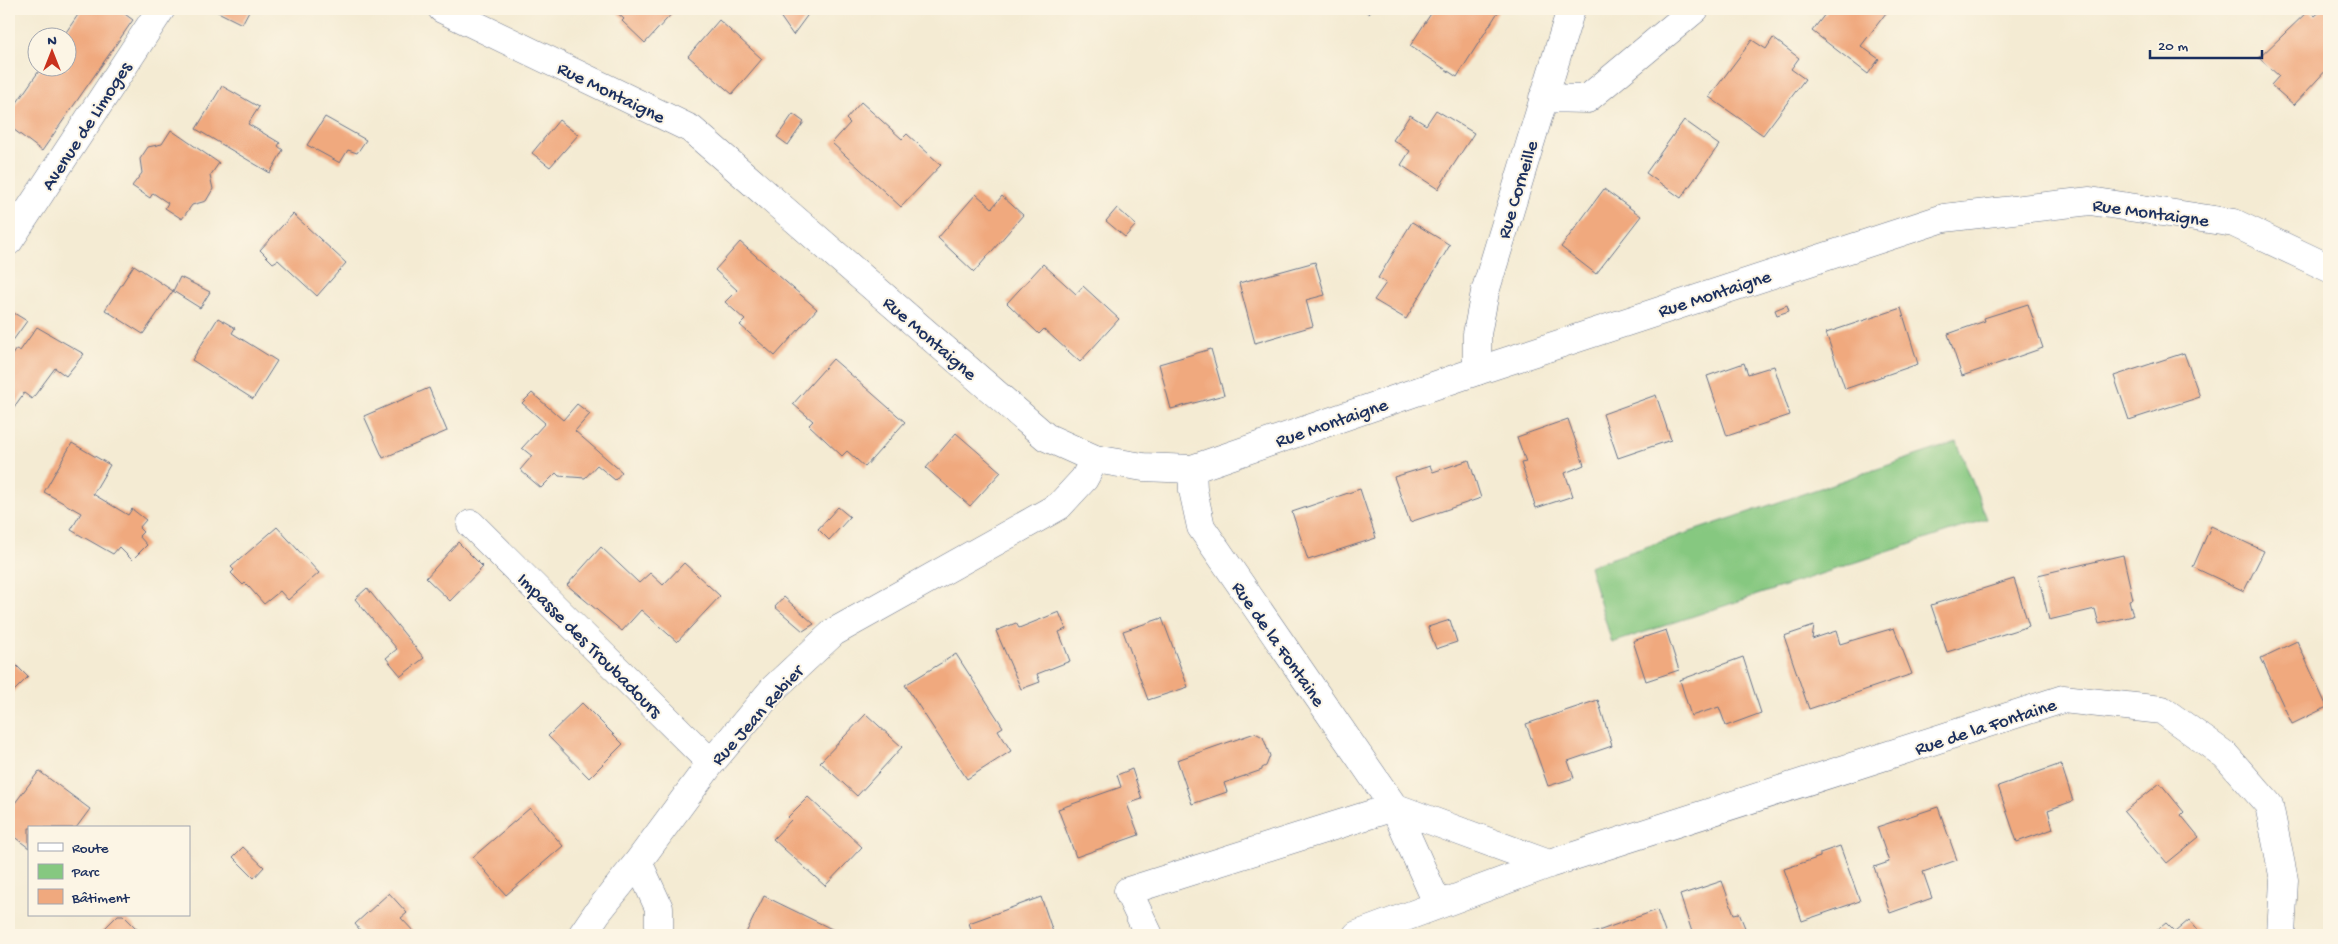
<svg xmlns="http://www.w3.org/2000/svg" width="2338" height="944" font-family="'Gochi Hand',sans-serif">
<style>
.green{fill:#86c880;stroke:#507c6f}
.building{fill:#f0a97e}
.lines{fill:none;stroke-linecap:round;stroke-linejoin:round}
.street-casing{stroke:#677187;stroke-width:29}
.secondary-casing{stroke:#677187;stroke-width:29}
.street{stroke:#fff;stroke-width:28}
.secondary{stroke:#fff;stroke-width:28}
.labels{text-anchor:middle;stroke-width:4;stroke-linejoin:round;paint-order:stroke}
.street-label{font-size:19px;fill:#1b2f5e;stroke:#fcf5e5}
</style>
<rect width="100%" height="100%" fill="#fcf5e5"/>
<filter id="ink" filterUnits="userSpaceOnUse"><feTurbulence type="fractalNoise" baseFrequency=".02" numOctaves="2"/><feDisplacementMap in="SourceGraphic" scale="10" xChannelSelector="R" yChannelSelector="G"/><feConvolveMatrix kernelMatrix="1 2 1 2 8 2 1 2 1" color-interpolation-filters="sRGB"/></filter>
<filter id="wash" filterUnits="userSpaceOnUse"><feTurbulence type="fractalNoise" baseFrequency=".0096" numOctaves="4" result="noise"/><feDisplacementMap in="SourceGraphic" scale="20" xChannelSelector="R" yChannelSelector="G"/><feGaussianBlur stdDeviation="1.12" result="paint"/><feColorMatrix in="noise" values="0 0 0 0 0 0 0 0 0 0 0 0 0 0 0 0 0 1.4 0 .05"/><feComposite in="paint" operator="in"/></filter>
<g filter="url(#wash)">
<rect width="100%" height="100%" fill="#f4ebd3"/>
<path class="green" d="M1957 442 1987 519 1612 643 1589 566Z"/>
<g id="blocks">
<path class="building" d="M82 9H118L133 20 42 151 9 126V114L41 68H68V38H62Z
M212 9H250L242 24Z
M613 9H676L645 43 622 21 624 19Z
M775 9H812L793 35Z
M1363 9H1374L1369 14Z
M1434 9H1493L1498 12 1457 77 1410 46Z
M1829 9H1881L1886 13 1861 46 1879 59 1868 74 1812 31Z
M2323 9H2329V67L2294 105 2271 85 2279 76 2259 58 2309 10 2315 16Z
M719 20 762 59 732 94 688 56Z
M1773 38 1799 58 1791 69 1805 79 1763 135 1709 97 1752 40 1766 49Z
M222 86 259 107 248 124 280 143 278 146 283 150 270 173 196 129Z
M861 102 902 139 907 134 941 165 901 207 832 143 850 123 846 119Z
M1436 110 1474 133 1438 189 1401 165 1410 151 1393 140 1410 115 1426 125Z
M793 114 804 122 788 145 777 137Z
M325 117 366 140 357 153 348 150 340 163 307 145Z
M559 120 578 135 550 167 532 153Z
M1684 120 1719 145 1681 198 1646 173Z
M171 130 219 163 210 176 213 189 206 201 192 205 182 219 165 208 168 203 153 193 150 198 132 186 142 173 140 159 148 147 162 144Z
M1604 189 1641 216 1596 274 1561 247Z
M976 194 992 208 1002 196 1023 215 974 272 938 238Z
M1117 208 1136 225 1125 237 1106 221Z
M293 214 346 263 317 296 278 260 273 263 260 250Z
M1412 222 1450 245 1406 319 1374 300 1386 283 1378 278Z
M740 242 817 309 775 356 740 325 745 320 725 302 737 290 715 270Z
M1315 262 1325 295 1306 300 1313 326 1255 343 1239 283Z
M1043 264 1076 294 1083 286 1119 319 1080 362 1044 329 1039 334 1007 303Z
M134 265 173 291 180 277 210 292 200 308 173 291 143 334 105 310Z
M2028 304 2043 348 1962 376 1948 334 1985 321 1984 318Z
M1787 305 1789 311 1777 315 1775 310Z
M1901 308 1918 364 1845 389 1826 333Z
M9 310 27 321 9 346Z
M218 318 235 328 232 333 277 361 253 399 192 360Z
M37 327 84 354 66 376 55 368 32 399 24 393 9 414V359L16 349 20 351Z
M1211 349 1224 395 1171 409 1159 364Z
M2184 353 2200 397 2129 420 2114 376Z
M833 359 905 422 865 467 847 451 842 456 809 425 813 421 793 404Z
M1744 363 1748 374 1774 366 1790 415 1727 436 1707 376Z
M429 388 447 431 383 458 364 416Z
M532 393 563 420 577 404 590 414 575 431 622 472 615 480 597 465 585 478 559 476 556 473 541 488 520 470 532 456 522 448 545 423 522 403Z
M1656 395 1671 440 1618 458 1603 414Z
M1568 419 1584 465 1565 473 1573 496 1536 508 1521 463 1526 462 1517 437Z
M956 433 1001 472 970 506 926 468Z
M72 443 110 465 93 494 128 515 132 509 146 520 139 528 143 532 139 536 147 545 132 560 119 547 113 554 71 530 81 513 44 492Z
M1469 460 1481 498 1410 522 1394 477 1430 466 1433 472Z
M1360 489 1376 538 1308 560 1292 512Z
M838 507 850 517 829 540 818 529Z
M2211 526 2264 551 2244 591 2193 567Z
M277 527 319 573 288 600 280 591 264 604 249 587 245 583 243 585 231 573 234 570 231 567Z
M458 542 483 567 450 601 426 578Z
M601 547 639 583 650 573 663 585 684 563 720 596 677 642 641 610 622 631 567 585Z
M2123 555 2133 599 2129 600 2133 616 2099 624 2095 609 2049 620 2038 575Z
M2014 579 2029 626 1947 652 1931 605Z
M367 588 424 658 401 676 386 658 397 649 355 599Z
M784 597 814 624 803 631 775 607Z
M1059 612 1066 629 1059 632 1070 661 1037 674 1040 682 1021 689 996 631 1016 623 1019 628Z
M1162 618 1188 687 1148 700 1123 631Z
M1450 620 1457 642 1436 649 1428 627Z
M1814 626 1812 639 1836 631 1840 644 1894 628 1912 674 1809 709 1784 636Z
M1666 630 1679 670 1646 681 1633 641Z
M2297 641 2327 707 2292 724 2261 658Z
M956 654 1003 727 998 730 1011 751 967 779 905 685Z
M1743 657 1761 713 1726 726 1719 707 1691 716 1680 680Z
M9 658 28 677 9 696Z
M1598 700 1612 746 1568 761 1574 778 1548 786 1526 724Z
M582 703 623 744 589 778 548 736Z
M866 714 902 747 857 796 820 762Z
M1255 733 1263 737 1270 756 1266 766 1262 768V770L1224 783 1227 792 1192 804 1177 760Z
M2061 764 2073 801 2048 810 2053 829 2017 842 1998 786Z
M1132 769 1142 799 1127 804 1139 835 1076 857 1058 809 1121 787 1117 775Z
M39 771 90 809 76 828H29V848L9 833V811Z
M2160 783 2184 812 2181 815 2199 837 2167 863 2124 812Z
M808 797 862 847 825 886 773 839 791 820 788 817Z
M1938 807 1957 860 1923 872 1932 898 1890 913 1874 867 1889 862 1877 827Z
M530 808 563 846 506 895 473 857Z
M1840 846 1860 901 1802 921 1784 869 1820 857V853Z
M243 847 264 867 254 878 233 857Z
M1722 881 1734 914 1739 913 1748 935H1684L1692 932 1680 895Z
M389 893 407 913 401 918 417 935H364L355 924Z
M764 896 838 932 837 935H745Z
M1041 897 1054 935H973L969 923Z
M1657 910 1666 935H1587Z
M118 915H123L143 935H98Z
M2189 920 2202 935H2151L2166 923 2175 932Z"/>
</g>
</g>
<g filter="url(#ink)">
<use href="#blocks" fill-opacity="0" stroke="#677187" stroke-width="1"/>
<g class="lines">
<g class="street-casing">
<path id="street" d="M1543 98 1587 99 1695 9
M1477 371V334L1485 292 1571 9
M1192 469 1193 490 1201 527 1394 807 1549 864 2063 699 2162 710 2225 755 2269 805 2284 880 2281 935
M471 524 711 763
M638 862 659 908V935
M582 935 597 913 638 862 711 763 774 688 834 632 1059 506 1084 479 1095 459
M1149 935 1128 891 1394 807 1438 905
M1357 935 1549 864"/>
</g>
<g class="secondary-casing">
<path id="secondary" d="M442 9 691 129 1046 437 1095 459 1143 467 1192 469 1477 371 1944 218 2090 201 2234 223 2329 268
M9 241 161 9"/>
</g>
<use href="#street" class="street"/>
<use href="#secondary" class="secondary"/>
</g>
</g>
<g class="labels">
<g class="street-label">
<text transform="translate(612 91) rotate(26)" y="7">Rue Montaigne</text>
<text transform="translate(85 125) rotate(-57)" y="7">Avenue de Limoges</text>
<text transform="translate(1516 189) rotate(-73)" y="7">Rue Corneille</text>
<text transform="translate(2151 211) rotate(8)" y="7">Rue Montaigne</text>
<text transform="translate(1714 292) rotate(-18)" y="7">Rue Montaigne</text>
<text transform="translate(931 337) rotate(41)" y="7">Rue Montaigne</text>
<text transform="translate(1331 421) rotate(-19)" y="7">Rue Montaigne</text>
<text transform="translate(1280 643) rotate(55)" y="7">Rue de la Fontaine</text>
<text transform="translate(591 644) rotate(45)" y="7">Impasse des Troubadours</text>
<text transform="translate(756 714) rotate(-48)" y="7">Rue Jean Rebier</text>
<text transform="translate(1985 725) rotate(-18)" y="7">Rue de la Fontaine</text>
</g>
</g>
<rect width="2338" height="944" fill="none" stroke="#fcf5e5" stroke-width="30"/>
<rect x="28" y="826" width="162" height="90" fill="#fcf5e5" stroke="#a2a6af"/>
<rect x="38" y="843" width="25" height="8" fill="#ffffff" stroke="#a2a6af"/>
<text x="72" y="852" font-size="15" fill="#1b2f5e">Route</text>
<rect x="38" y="864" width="25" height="15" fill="#86c880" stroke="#a2a6af"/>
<text x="72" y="876" font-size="15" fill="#1b2f5e">Parc</text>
<rect x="38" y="889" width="25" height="15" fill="#f0a97e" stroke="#a2a6af"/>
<text x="72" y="902" font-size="15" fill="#1b2f5e">Bâtiment</text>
<g transform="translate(52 52)"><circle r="24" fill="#fcf5e5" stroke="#a2a6af"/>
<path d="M0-4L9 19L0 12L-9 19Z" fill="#c8321e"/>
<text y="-8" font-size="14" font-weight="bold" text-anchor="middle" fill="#1b2f5e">N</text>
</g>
<path d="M2150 50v8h112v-8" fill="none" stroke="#1b2f5e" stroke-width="2.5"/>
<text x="2158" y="50" font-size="15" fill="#1b2f5e" stroke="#fcf5e5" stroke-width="4" paint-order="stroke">20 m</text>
</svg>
